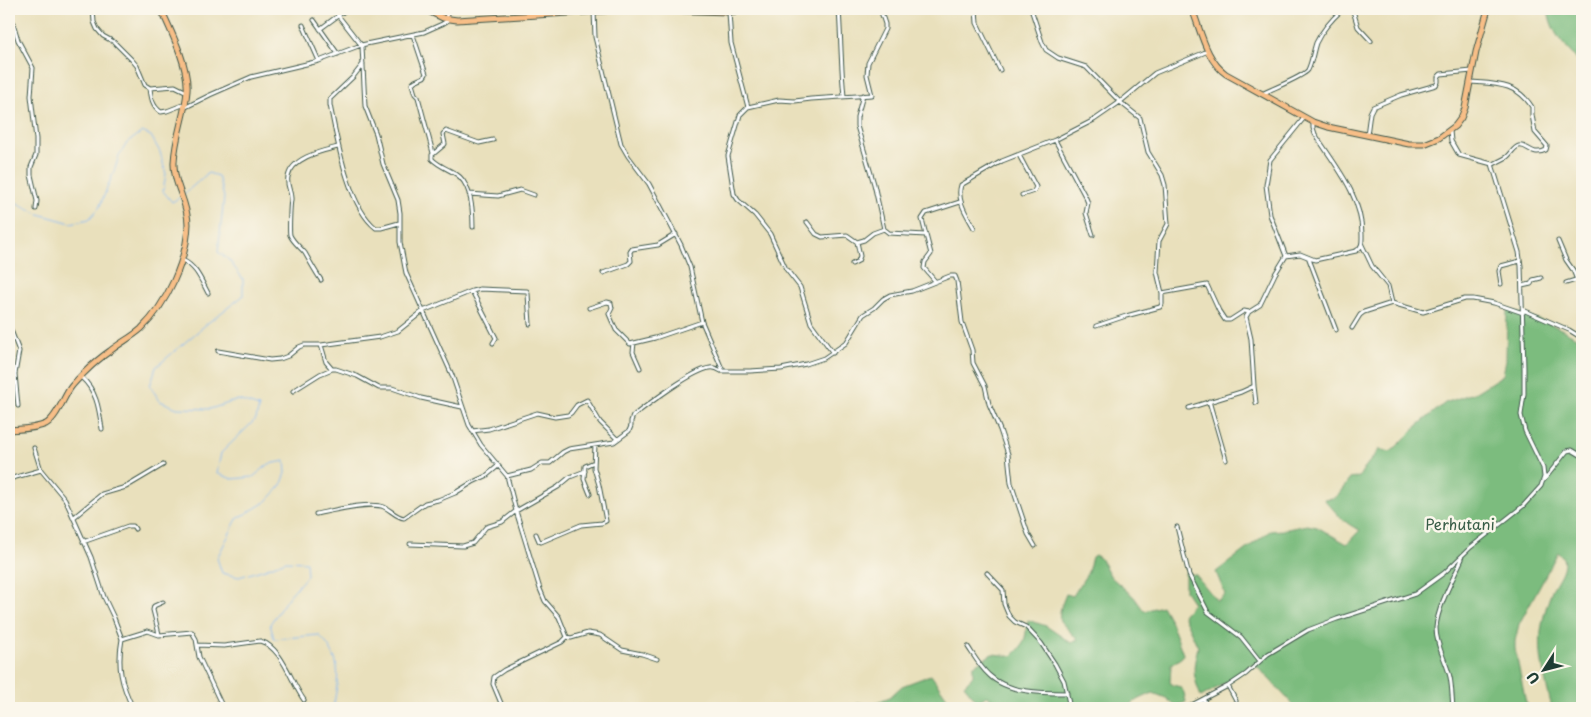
<svg xmlns="http://www.w3.org/2000/svg" width="1591" height="717" font-family="'Playpen Sans',sans-serif">
<style>
.forest{fill:#7bbc7e;stroke:#4d7c59}
.lines{fill:none;stroke-linecap:round;stroke-linejoin:round}
.stream{stroke:#87bbf5;stroke-width:1}
.minor-casing{stroke:#3d5548;stroke-width:5}
.highway-casing{stroke:#3d5548;stroke-width:7}
.minor{stroke:#fff;stroke-width:3}
.highway{stroke:#f7be87;stroke-width:5}
.labels{text-anchor:middle;stroke-width:5;stroke-linejoin:round;paint-order:stroke}
.park-label{font-size:15px;fill:#385d47;stroke:#fbf7ec}
</style>
<rect width="100%" height="100%" fill="#fbf7ec"/>
<filter id="ink" filterUnits="userSpaceOnUse"><feTurbulence type="fractalNoise" baseFrequency=".02" numOctaves="2"/><feDisplacementMap in="SourceGraphic" scale="10" xChannelSelector="R" yChannelSelector="G"/><feConvolveMatrix kernelMatrix="1 2 1 2 8 2 1 2 1" color-interpolation-filters="sRGB"/></filter>
<filter id="wash" filterUnits="userSpaceOnUse"><feTurbulence type="fractalNoise" baseFrequency=".0096" numOctaves="4" result="noise"/><feDisplacementMap in="SourceGraphic" scale="20" xChannelSelector="R" yChannelSelector="G"/><feGaussianBlur stdDeviation="1.12" result="paint"/><feColorMatrix in="noise" values="0 0 0 0 0 0 0 0 0 0 0 0 0 0 0 0 0 1.4 0 .05"/><feComposite in="paint" operator="in"/></filter>
<g filter="url(#wash)">
<rect width="100%" height="100%" fill="#e9e0bc"/>
<path class="forest" d="M1548 9H1582V65C1566 47 1551 34 1548 9Z
M1509 310C1535 318 1560 326 1582 341V708H1552C1545 679 1536 650 1543 620 1545 610 1549 599 1552 590 1557 579 1572 563 1558 552L1519 624 1515 641V649L1527 708H1487L1481 706 1470 708H1296L1259 668 1252 664 1232 679 1201 697C1193 674 1192 671 1198 647L1183 615 1193 603 1185 591V573L1196 575 1217 601 1225 594 1216 572 1270 531 1283 530 1307 525 1317 527 1347 544 1360 530C1344 524 1335 511 1324 499L1334 498 1337 496 1350 479 1359 477C1364 467 1372 459 1380 449L1390 452 1393 450 1416 427 1445 403 1476 392 1503 375 1506 360 1507 313Z
M1095 555 1100 558 1111 577 1134 597 1144 611 1162 606 1171 622 1183 654 1182 657 1171 665 1170 682 1172 685 1181 687 1184 693 1186 702 1176 706 1166 698 1153 693 1135 701 1127 708H1004L1001 703 987 696 981 699 980 705 964 685 973 676V666L992 654 1012 656C1026 644 1025 638 1028 620L1046 626 1071 643 1078 640 1060 621C1058 612 1063 602 1066 594L1073 596 1088 572 1092 557Z
M931 675 948 699 950 708H848L859 703 872 704 890 697 902 686Z"/>
<g class="lines">
<path class="stream" d="M184 194 208 173 218 176 224 197 218 252 229 260 243 279V296L209 322 156 367 150 386 160 401 177 408 210 409 238 400 259 407 256 419 221 453 217 473 232 479 253 477 269 464 285 461 286 473 281 486 267 501 237 519 217 558 222 573 239 577 265 569 286 561 306 562 307 576 289 596 270 624 274 639 319 635C343 660 339 677 333 708
M9 197 13 201 39 214 71 223 89 219 99 208 115 169 119 156 127 143 142 132 151 136 160 152 166 174 163 191 172 202 179 198"/>
</g>
</g>
<g filter="url(#ink)">
<g class="lines">
<g class="minor-casing">
<path id="minor" d="M9 9 18 40 33 68 31 96 36 139V155L31 167V175L37 201 36 209
M93 9 94 22 97 29 103 36 114 42 132 60 137 66 145 85 150 88 175 86 187 92
M333 9 362 46 365 106 376 134 383 164 398 200 400 213V242L406 273 452 375 469 425 481 445 507 476 516 511 540 589 545 601 559 617 567 637 571 638 588 633 600 635 622 650 642 654 657 659
M839 9C841 38 841 67 844 96
M976 9 977 23 1000 70
M1031 9 1042 42 1046 50 1058 58 1086 67 1120 102 1140 118 1148 152 1162 175 1165 185 1168 224 1159 241 1157 272 1162 293 1207 285 1219 311 1225 320H1230L1244 311 1249 312
M1351 9 1354 14 1358 27 1371 41
M594 11 595 37 621 144 628 156 649 184 681 245 690 267 702 322 723 371H750L781 369 806 364 824 358 846 343 863 315 874 308 883 299 890 295 912 291 950 276H955L957 281 962 322 972 350 973 363 985 386 989 404 1000 430 1008 454 1011 483 1028 534 1035 546
M729 12 731 43 748 107 779 100 795 101 811 99 872 95 867 75 868 63 885 29V24L880 9
M314 20 338 54
M303 25 319 61
M320 29 347 9
M413 35 426 74 424 77 415 81 412 84 415 94 418 97 433 153
M363 64 353 77 330 99V105C337 139 348 207 376 228H381L399 223
M1471 82C1496 84 1517 83 1532 107V115L1535 132 1547 146 1546 150C1531 157 1528 144 1519 146 1514 147 1511 154 1507 157 1502 160 1497 162 1492 165
M150 88C151 97 152 106 161 112L167 111 185 104
M1262 94C1271 89 1303 77 1308 70 1312 62 1313 52 1316 43 1322 30 1332 19 1343 9
M863 95 857 117V126L874 184 884 229 889 233 926 235 931 254 925 262 924 268 935 281
M748 107 740 115 728 156 734 194 738 200 755 215 770 234 786 269 800 287 811 323 833 353
M184 108 210 95 251 77 319 61 361 45 424 32 442 24 447 21 446 9
M1367 135 1370 113 1373 107 1401 95 1436 85 1438 82V77L1441 74 1472 71
M1055 140 1086 198 1088 203 1086 213 1093 235
M1020 154V157L1036 187 1034 191 1022 195
M469 194 498 196 520 190 534 195
M807 222 816 234 822 237 847 235 857 242 864 240 873 233 884 229
M473 227C473 211 471 183 456 174 448 169 439 166 432 159V155L445 144 443 134 446 131 479 143 493 140
M974 228C967 215 956 200 961 185L1002 161 1055 140 1094 120 1120 102 1155 73 1208 51
M926 235 922 219 926 213 960 202
M1558 241 1566 260 1573 270 1577 280
M1362 245 1372 266 1388 286 1392 303
M1286 256 1270 215 1266 185 1270 160 1304 118
M1309 259 1336 330
M182 260C196 266 201 280 208 293
M852 264 858 261 860 256 857 242
M603 273 628 264 631 261 630 252 632 249 658 245 676 234
M321 280C315 271 310 262 305 253 300 247 293 242 290 235 289 230 290 206 291 200 292 192 286 186 288 177 292 157 322 151 338 147
M1566 283 1582 278
M1501 284 1499 271 1501 266 1520 261
M1522 286 1531 284 1533 280 1541 278
M472 291 496 338 493 343
M589 308 607 302 611 303 612 308 609 314 616 330 630 344 655 338 702 322
M1523 310 1569 330 1582 338
M9 325 19 351 15 374 18 406
M1096 326 1126 316 1160 307 1162 304V293
M1352 328 1360 315 1364 312 1392 303 1423 312 1465 299H1473L1494 303 1523 313
M634 343 633 352 640 368
M321 345 326 362 332 369
M218 351 270 360 280 359 288 356 299 347 304 345H321L380 337 398 331 423 311 472 291 480 289 527 291 528 294 530 324
M81 377C97 391 99 409 102 429
M1254 386 1256 403
M293 391 320 374 332 369H336L357 376 379 388H392L421 398 462 407
M1209 401 1226 460
M1189 408 1241 392 1254 386 1251 339 1246 317 1249 312 1260 305 1275 274 1286 256 1300 254 1315 260 1356 251C1363 247 1362 241 1362 234 1362 196 1335 165 1315 134L1313 128V122
M472 431 489 429 537 413 555 417 568 415 571 413 577 405 587 400 600 422 617 439
M34 448 41 470 65 499 91 557 104 597 114 618 122 639 148 631 159 635 192 632 196 639 199 657 223 708
M507 476 531 470 542 463H550L563 452 569 449 614 442 629 431 631 426V421L633 416C647 405 693 370 710 368 714 367 718 369 721 371
M9 479 41 470
M1544 480 1567 451 1572 450 1582 456
M590 494 584 479 585 466 594 462
M316 514C331 511 370 501 384 507 391 510 396 517 404 518L425 503 438 500 455 493 473 482 486 476 498 466
M73 518 102 494 126 487 163 465
M1177 527 1189 575 1208 612 1241 637 1260 661
M536 534 539 541 541 542 581 525 602 523 606 521 599 485 594 468 595 445
M83 542 128 526H133L135 529
M410 544 463 546 473 543 486 527 502 522 516 511 558 487 570 477 585 471
M987 573 1003 590 1004 604 1009 616 1015 622 1026 627 1041 643 1055 664 1064 681 1070 708
M159 634 153 610 154 606 163 602
M122 639C117 666 121 684 133 708
M197 645 224 646 260 641C282 647 291 682 304 700
M968 647C974 656 980 667 989 675 1007 693 1043 693 1067 693
M1228 686 1236 701
M1204 700 1207 708
M503 708 493 684 494 677 504 670 562 642 567 637
M1186 708 1228 686 1246 674 1268 654 1308 630 1337 619 1415 594 1444 573 1471 547 1523 506 1541 486 1544 477 1543 468 1525 431 1521 415 1524 394V368L1521 266 1519 252 1492 164 1459 155 1451 141 1450 131
M1453 708C1452 698 1452 687 1450 677 1446 660 1436 646 1436 628 1437 608 1454 577 1462 559"/>
</g>
<g class="highway-casing">
<path id="highway" d="M424 9 443 18 457 20 631 9 729 12 754 9
M769 9 788 11 809 9
M1192 9C1201 31 1206 60 1226 74L1313 122 1328 127 1409 144H1424L1439 138 1455 126 1461 118 1465 108 1476 52 1488 9
M9 430C21 429 35 429 46 424 57 418 64 396 71 387 75 382 80 377 84 373 92 365 101 357 110 351 120 343 132 337 141 329 167 304 187 260 188 224 188 202 173 184 174 162 175 137 185 115 187 91 189 67 171 31 161 9"/>
</g>
<use href="#minor" class="minor"/>
<use href="#highway" class="highway"/>
</g>
</g>
<g class="labels">
<g class="park-label">
<text x="1460" y="530">Perhutani</text>
</g>
</g>
<rect width="1591" height="717" fill="none" stroke="#fbf7ec" stroke-width="30"/>
<g transform="translate(1544 670) rotate(234)" stroke="#fbf7ec" stroke-width="4" paint-order="stroke">
<path d="M0-4L9 19L0 12L-9 19Z" fill="#1f3d34"/>
<text y="-8" font-size="14" font-weight="bold" text-anchor="middle" fill="#1f3d34">U</text>
</g>
</svg>
